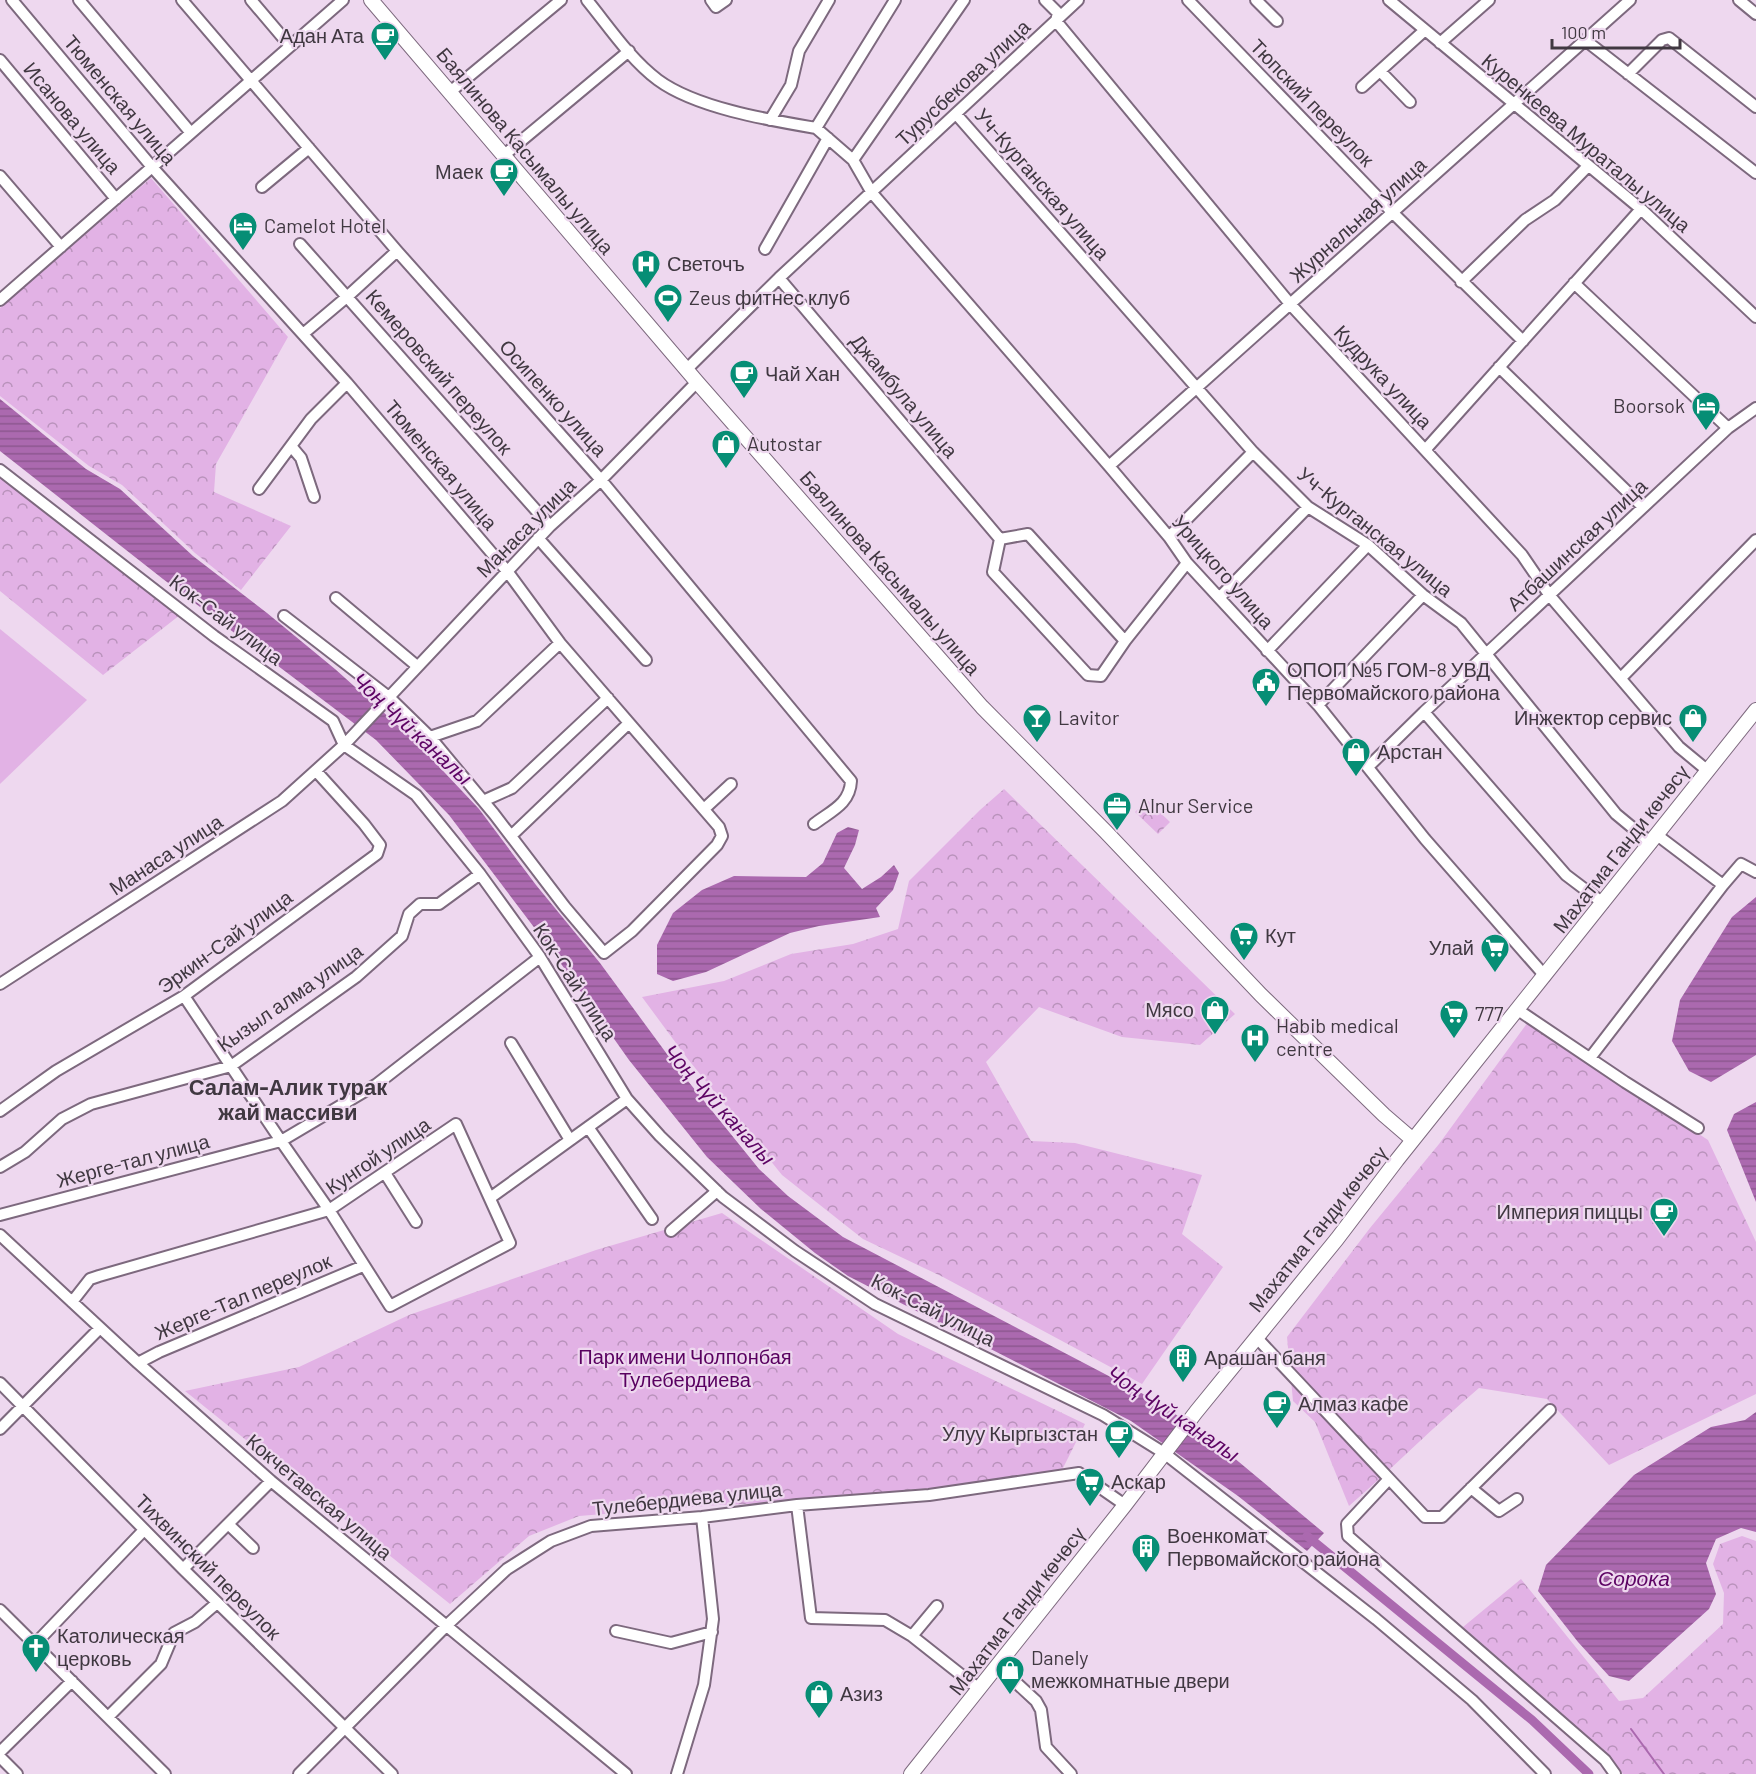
<svg xmlns="http://www.w3.org/2000/svg" width="1756" height="1774" font-family="Barlow,sans-serif">
<style>
.green{fill:#e2b2e5}
.forest{fill:url(#forest-crowns)}
.water{fill:url(#water-rules)}
.lines{fill:none;stroke-linecap:round;stroke-linejoin:round}
.stream{stroke:#ab69af;stroke-width:2}
.canal{stroke:#ab69af;stroke-width:9}
.minor-casing{stroke:#7d697e;stroke-width:14}
.major-casing{stroke:#7d697e;stroke-width:16}
.minor{stroke:#fff;stroke-width:10}
.major{stroke:#fff;stroke-width:14}
.labels{text-anchor:middle;stroke-width:4.5;stroke-linejoin:round;paint-order:stroke}
.poi-label{font-size:20px;fill:#403841;stroke:#eed8ef;text-anchor:start}
.street-label{font-size:20px;fill:#403841;stroke:#eed8ef}
.park-label{font-size:20px;fill:#590060;stroke:#eed8ef}
.water-label{font-size:21px;font-style:italic;fill:#5d0464;stroke:#eed8ef}
.quarter-label{font-size:22px;font-weight:bold;fill:#403841;stroke:#eed8ef}
</style>
<defs>
<pattern id="forest-crowns" width="20" height="18" patternUnits="userSpaceOnUse" patternTransform="scale(1.5)"><rect width="20" height="18" fill="#e2b2e5"/><path d="M2 6a3 3 0 1 1 6 0M12 15a3 3 0 1 1 6 0" fill="none" stroke="#b992bb"/></pattern>
<pattern id="water-rules" width="6" height="5" patternUnits="userSpaceOnUse" patternTransform="scale(1.5)"><rect width="6" height="5" fill="#ab69af"/><path d="M0 2.5h6" fill="none" stroke="#8d5790"/></pattern>
</defs>
<rect width="100%" height="100%" fill="#eed8ef"/>
<path class="green" d="M0 629 87 700 0 784Z"/>
<path class="forest" d="M151 178 288 337 216 464 214 492 291 526 241 590 195 553 122 485 89 466 0 396V308Z
M0 476 180 615 103 675 0 591Z
M1004 789 1235 1014 1200 1045 1122 1037 1039 1007 986 1062 1031 1141 1075 1143 1202 1175 1182 1234 1223 1267 1142 1384 943 1277 863 1239 782 1175 687 1058 642 997 724 981 791 954 853 944 898 929 909 881 980 810Z
M1147 800 1170 822 1158 834 1135 812Z
M1528 1022 1708 1140 1756 1242V1394L1609 1465 1547 1399 1479 1388C1434 1426 1393 1468 1349 1506L1315 1422 1293 1401 1287 1337 1370 1228 1439 1144Z
M722 1213 898 1334 1085 1424 1060 1474 941 1491 803 1502 718 1505 579 1516 529 1536 450 1604 185 1391 299 1367 409 1315 596 1250Z
M1742 1536 1756 1541V1774H1623L1609 1755 1463 1627 1521 1579 1619 1701 1643 1698 1723 1624 1724 1593 1713 1564 1720 1544Z"/>
<path class="water" d="M0 399 86 469 120 489 193 556 267 613 335 669 411 737 479 809 536 885 600 963 675 1065 759 1169 788 1196 843 1237 1147 1396 1203 1432 1324 1533 1307 1551 1238 1496 1131 1421 848 1276 815 1253 761 1209 707 1157 629 1060 552 951 449 815 376 740 163 579 0 451Z
M848 827 859 830 855 845 844 868 862 889 881 877 894 865 899 873 893 890 876 908 880 917 819 926 790 933 706 972 673 981 657 974V945L673 913 702 890 734 876 806 877 823 863 837 833Z
M1756 897V1055L1711 1082 1689 1071 1672 1041 1680 1000 1732 917Z
M1756 1102V1202L1727 1130 1734 1114Z
M1756 1412V1532L1741 1528 1716 1539 1706 1563 1716 1594 1709 1609 1629 1681 1609 1676 1578 1642 1538 1591 1546 1565 1634 1475 1711 1427 1745 1420Z"/>
<g class="lines">
<path class="stream" d="M1631 1729 1664 1774"/>
<path class="canal" d="M1307 1536 1532 1720 1589 1774"/>
<g class="minor-casing">
<path id="minor" d="M12 0 152 167 347 383 507 571 560 643 719 827 722 836 717 845 632 931 604 953 565 907 494 814 430 737 390 698 284 616
M79 0 191 133
M182 0 397 251 601 480 851 781C850 804 831 811 814 824
M251 0 290 46
M587 0C609 27 630 59 658 80 696 108 769 120 816 128
M711 0 716 7 726 0
M895 0 816 128 853 160 872 193 1109 466 1169 537 1187 563 1318 705 1425 839 1545 976
M1045 0 1058 13 1056 21 1291 305 1522 555 1550 596 1679 747 1708 771
M1188 0 1393 213 1523 341
M1256 0 1277 21
M1389 0 1641 209 1756 317
M1739 0 1756 14
M1585 40 1756 173
M1440 43 1489 0
M0 60 116 199
M1380 71 1410 102
M1628 74 1662 40 1669 38 1756 107
M1362 87 1425 30
M450 92 561 0
M956 114 1253 452 1308 507 1368 545 1423 595 1461 623 1616 814 1651 843
M770 120 791 85 799 51 829 0
M503 156 629 51
M853 160 964 0
M0 176 61 247
M262 187 309 148
M300 244 550 526
M765 249 828 138
M779 278 1000 539
M1461 282 1525 220 1555 200 1588 166
M1574 283 1728 428
M0 300 343 0
M303 334 348 296 397 251
M1499 367 1643 507
M686 370 779 278 1078 0
M291 446 301 458 314 497
M1426 449 1641 209
M1109 466 1630 0
M0 470 214 636 333 721 344 745 416 795 480 874 540 957 627 1099 660 1136 723 1197 795 1251 875 1304 1103 1415 1164 1453 1376 1619 1472 1700 1545 1774
M259 489 311 419 347 383
M1028 534 1125 641 1101 676 1088 675 993 572 1000 539Z
M1169 537 1253 452
M538 538 646 660
M1220 597 1308 507
M336 598 417 666
M1125 641 1187 563
M1267 651 1368 545
M1621 678 1756 540
M1318 705 1423 595
M1424 712 1566 875 1603 903
M430 737 477 721 560 643
M1369 766 1424 712 1728 428 1756 408
M483 801 512 788 608 698
M704 809 731 784
M511 836 629 723
M1723 885 1741 864 1756 872
M0 984 282 801 344 745 550 526 601 480 697 382
M1518 1010 1625 1082 1698 1128
M511 1043 570 1140
M1590 1058 1723 885 1657 835
M0 1111 56 1071 184 996 377 854 380 845 364 824 316 771
M588 1127 652 1219
M0 1167 25 1152 62 1119 91 1104 231 1066 356 977 402 936 409 914 420 904H439L480 874
M385 1173 416 1222
M490 1198 627 1099
M0 1215 281 1141 377 1084 540 957
M671 1231 717 1191
M0 1235 138 1363 271 1481 626 1774
M72 1302 90 1279 99 1276 329 1210 456 1124 510 1243 390 1306 329 1210 281 1141 184 996
M1256 1337 1425 1517H1442L1550 1410
M138 1363 159 1352 363 1266
M0 1383 183 1569 392 1774
M0 1429 100 1328
M1389 1479 1347 1524 1348 1536 1605 1760 1615 1774
M1471 1488 1499 1511 1517 1499
M797 1505 811 1618 885 1620 912 1636
M228 1524 253 1548
M183 1569 271 1481
M937 1606 912 1636 979 1689
M0 1610 165 1774
M616 1631 671 1643 712 1632
M35 1644 144 1530
M998 1666 1036 1701 1041 1710 1046 1747 1071 1774
M108 1717 161 1664 174 1633 195 1622 217 1603
M0 1752 72 1681
M0 1757 17 1774
M299 1774 446 1626 507 1569 551 1541 591 1526 702 1517 797 1505 929 1495 1079 1473 1125 1505
M677 1774 704 1685 713 1619 702 1517"/>
</g>
<g class="major-casing">
<path id="major" d="M371 0 697 382 982 707 1106 832 1261 995 1384 1115 1413 1140
M911 1774 1125 1505 1196 1412 1337 1239 1397 1160 1756 710"/>
</g>
<use href="#minor" class="minor"/>
<use href="#major" class="major"/>
</g>
<defs>
<g id="cafe-pin" transform="scale(1.5)"><path d="M0 17L-7.5 6A9.5 9.5 0 1 1 7.5 6Z" fill="#068e75" stroke="#eed8ef"/><path d="M-5.5-4.5H6V0H3Q3 3.5 0 3.5H-2.5Q-5.5 3.5-5.5 0ZM3-3.2v2h1.7v-2ZM-6 4.5H4V6H-6Z" fill="#fff"/></g>
<g id="hotel-pin" transform="scale(1.5)"><path d="M0 17L-7.5 6A9.5 9.5 0 1 1 7.5 6Z" fill="#068e75" stroke="#eed8ef"/><path d="M-6-4.5h1.5V1H6V5H4.5V3h-9V5H-6ZM-4 0a1.8 1.8 0 1 1 3.6 0ZM.5 0V-2.5h3Q6-2.5 6 0Z" fill="#fff"/></g>
<g id="hospital-pin" transform="scale(1.5)"><path d="M0 17L-7.5 6A9.5 9.5 0 1 1 7.5 6Z" fill="#068e75" stroke="#eed8ef"/><path d="M-5-5h3v3.5h4V-5h3V5h-3V1.5h-4V5h-3Z" fill="#fff"/></g>
<g id="stadium-pin" transform="scale(1.5)"><path d="M0 17L-7.5 6A9.5 9.5 0 1 1 7.5 6Z" fill="#068e75" stroke="#eed8ef"/><path d="M0-5a6.5 5 0 1 0 0 10a6.5 5 0 1 0 0-10ZM-3.5-1.8h7v3.6h-7Z" fill="#fff"/></g>
<g id="shop-pin" transform="scale(1.5)"><path d="M0 17L-7.5 6A9.5 9.5 0 1 1 7.5 6Z" fill="#068e75" stroke="#eed8ef"/><path d="M-5-2.5h2.3a2.7 3.5 0 0 1 5.4 0H5L5.5 6h-11ZM-1.5-2.5h3a1.5 2.3 0 0 0-3 0Z" fill="#fff"/></g>
<g id="civic-pin" transform="scale(1.5)"><path d="M0 17L-7.5 6A9.5 9.5 0 1 1 7.5 6Z" fill="#068e75" stroke="#eed8ef"/><path d="M-.6-6.5H3V-4.5H.6V-3L4-1V1h2V6H-6V1h2V-1L-.6-3ZM-1.2 2.5V6h2.4V2.5Z" fill="#fff"/></g>
<g id="bar-pin" transform="scale(1.5)"><path d="M0 17L-7.5 6A9.5 9.5 0 1 1 7.5 6Z" fill="#068e75" stroke="#eed8ef"/><path d="M-6-5H6L.8 .8V4.5H3.5V6h-7V4.5H-.8V.8Z" fill="#fff"/></g>
<g id="office-pin" transform="scale(1.5)"><path d="M0 17L-7.5 6A9.5 9.5 0 1 1 7.5 6Z" fill="#068e75" stroke="#eed8ef"/><path d="M-6-3h4V-5.5h4V-3h4V5H-6ZM-1-4.5V-3h2v-1.5ZM-6 0V1H6V0Z" fill="#fff"/></g>
<g id="supermarket-pin" transform="scale(1.5)"><path d="M0 17L-7.5 6A9.5 9.5 0 1 1 7.5 6Z" fill="#068e75" stroke="#eed8ef"/><path d="M-6-5.5h2.5l.6 2H6L4.5 2H-2.5L-4.4-4H-6ZM-1.5 3.2a1.3 1.3 0 1 0 .1 0ZM3 3.2a1.3 1.3 0 1 0 .1 0Z" fill="#fff"/></g>
<g id="building-pin" transform="scale(1.5)"><path d="M0 17L-7.5 6A9.5 9.5 0 1 1 7.5 6Z" fill="#068e75" stroke="#eed8ef"/><path d="M-4-6H4V6H1V3H-1V6H-4ZM-2.5-4.3h1.7v1.8h-1.7ZM.8-4.3h1.7v1.8H.8ZM-2.5-1h1.7V.8h-1.7ZM.8-1h1.7V.8H.8Z" fill="#fff"/></g>
<g id="church-pin" transform="scale(1.5)"><path d="M0 17L-7.5 6A9.5 9.5 0 1 1 7.5 6Z" fill="#068e75" stroke="#eed8ef"/><path d="M-1.2-6h2.4v3.5h3.3v2.4h-3.3V6h-2.4V-.1h-3.3v-2.4h3.3Z" fill="#fff"/></g>
</defs>
<g fill-rule="evenodd">
<use href="#cafe-pin" x="385" y="36"/>
<use href="#cafe-pin" x="504" y="172"/>
<use href="#hotel-pin" x="243" y="226"/>
<use href="#hospital-pin" x="646" y="264"/>
<use href="#stadium-pin" x="668" y="298"/>
<use href="#cafe-pin" x="744" y="374"/>
<use href="#hotel-pin" x="1706" y="406"/>
<use href="#shop-pin" x="726" y="444"/>
<use href="#civic-pin" x="1266" y="682"/>
<use href="#bar-pin" x="1037" y="718"/>
<use href="#shop-pin" x="1693" y="718"/>
<use href="#shop-pin" x="1356" y="752"/>
<use href="#office-pin" x="1117" y="806"/>
<use href="#supermarket-pin" x="1244" y="936"/>
<use href="#supermarket-pin" x="1495" y="948"/>
<use href="#shop-pin" x="1215" y="1010"/>
<use href="#supermarket-pin" x="1454" y="1014"/>
<use href="#hospital-pin" x="1255" y="1038"/>
<use href="#cafe-pin" x="1664" y="1212"/>
<use href="#building-pin" x="1183" y="1358"/>
<use href="#cafe-pin" x="1277" y="1404"/>
<use href="#cafe-pin" x="1119" y="1434"/>
<use href="#supermarket-pin" x="1090" y="1482"/>
<use href="#building-pin" x="1146" y="1548"/>
<use href="#church-pin" x="36" y="1648"/>
<use href="#shop-pin" x="1010" y="1670"/>
<use href="#shop-pin" x="819" y="1694"/>
</g>
<g class="labels">
<g class="poi-label">
<text x="364" y="43" text-anchor="end">Адан Ата</text>
<text x="483" y="179" text-anchor="end">Маек</text>
<text x="264" y="233">Camelot Hotel</text>
<text x="667" y="271">Светочъ</text>
<text x="689" y="305">Zeus фитнес клуб</text>
<text x="765" y="381">Чай Хан</text>
<text x="1685" y="413" text-anchor="end">Boorsok</text>
<text x="747" y="451">Autostar</text>
<text x="1287" y="677">ОПОП №5 ГОМ-8 УВД<tspan x="1287" dy="23">Первомайского района</tspan></text>
<text x="1058" y="725">Lavitor</text>
<text x="1672" y="725" text-anchor="end">Инжектор сервис</text>
<text x="1377" y="759">Арстан</text>
<text x="1138" y="813">Alnur Service</text>
<text x="1265" y="943">Кут</text>
<text x="1474" y="955" text-anchor="end">Улай</text>
<text x="1194" y="1017" text-anchor="end">Мясо</text>
<text x="1475" y="1021">777</text>
<text x="1276" y="1033">Habib medical<tspan x="1276" dy="23">centre</tspan></text>
<text x="1643" y="1219" text-anchor="end">Империя пиццы</text>
<text x="1204" y="1365">Арашан баня</text>
<text x="1298" y="1411">Алмаз кафе</text>
<text x="1098" y="1441" text-anchor="end">Улуу Кыргызстан</text>
<text x="1111" y="1489">Аскар</text>
<text x="1167" y="1543">Военкомат<tspan x="1167" dy="23">Первомайского района</tspan></text>
<text x="57" y="1643">Католическая<tspan x="57" dy="23">церковь</tspan></text>
<text x="1031" y="1665">Danely<tspan x="1031" dy="23">межкомнатные двери</tspan></text>
<text x="840" y="1701">Азиз</text>
</g>
<g class="street-label">
<text transform="translate(963 83) rotate(-43)" y="7">Турусбекова улица</text>
<text transform="translate(120 100) rotate(50)" y="7">Тюменская улица</text>
<text transform="translate(1312 103) rotate(46)" y="7">Тюпский переулок</text>
<text transform="translate(72 118) rotate(50)" y="7">Исанова улица</text>
<text transform="translate(1586 143) rotate(40)" y="7">Куренкеева Мураталы улица</text>
<text transform="translate(525 151) rotate(50)" y="7">Баялинова Касымалы улица</text>
<text transform="translate(1042 184) rotate(49)" y="7">Уч-Курганская улица</text>
<text transform="translate(1358 220) rotate(-42)" y="7">Журнальная улица</text>
<text transform="translate(439 372) rotate(49)" y="7">Кемеровский переулок</text>
<text transform="translate(1383 377) rotate(47)" y="7">Кудрука улица</text>
<text transform="translate(904 396) rotate(50)" y="7">Джамбула улица</text>
<text transform="translate(553 398) rotate(48)" y="7">Осипенко улица</text>
<text transform="translate(441 465) rotate(50)" y="7">Тюменская улица</text>
<text transform="translate(526 528) rotate(-45)" y="7">Манаса улица</text>
<text transform="translate(1375 532) rotate(39)" y="7">Уч-Курганская улица</text>
<text transform="translate(1577 545) rotate(-43)" y="7">Атбашинская улица</text>
<text transform="translate(1223 572) rotate(49)" y="7">Урицкого улица</text>
<text transform="translate(890 573) rotate(49)" y="7">Баялинова Касымалы улица</text>
<text transform="translate(226 620) rotate(37)" y="7">Кок-Сай улица</text>
<text transform="translate(1621 849) rotate(-52)" y="7">Махатма Ганди көчөсү</text>
<text transform="translate(166 855) rotate(-33)" y="7">Манаса улица</text>
<text transform="translate(225 942) rotate(-36)" y="7">Эркин-Сай улица</text>
<text transform="translate(575 982) rotate(57)" y="7">Кок-Сай улица</text>
<text transform="translate(290 998) rotate(-35)" y="7">Кызыл алма улица</text>
<text transform="translate(378 1156) rotate(-34)" y="7">Кунгой улица</text>
<text transform="translate(133 1161) rotate(-15)" y="7">Жерге-тал улица</text>
<text transform="translate(1318 1229) rotate(-51)" y="7">Махатма Ганди көчөсү</text>
<text transform="translate(243 1297) rotate(-23)" y="7">Жерге-Тал переулок</text>
<text transform="translate(933 1310) rotate(27)" y="7">Кок-Сай улица</text>
<text transform="translate(319 1497) rotate(40)" y="7">Кокчетавская улица</text>
<text transform="translate(687 1499) rotate(-6)" y="7">Тулебердиева улица</text>
<text transform="translate(208 1567) rotate(45)" y="7">Тихвинский переулок</text>
<text transform="translate(1017 1611) rotate(-52)" y="7">Махатма Ганди көчөсү</text>
</g>
<g class="park-label">
<text x="685" y="1364">Парк имени Чолпонбая<tspan x="685" dy="23">Тулебердиева</tspan></text>
</g>
<g class="water-label">
<text transform="translate(412 729) rotate(43)" y="7">Чоң Чүй каналы</text>
<text transform="translate(719 1105) rotate(48)" y="7">Чоң Чүй каналы</text>
<text transform="translate(1173 1414) rotate(34)" y="7">Чоң Чүй каналы</text>
<text x="1634" y="1586">Сорока</text>
</g>
<g class="quarter-label">
<text x="288" y="1095">Салам-Алик турак<tspan x="288" dy="25">жай массиви</tspan></text>
</g>
</g>
<path d="M1552 39v9h128v-9" fill="none" stroke="#403841" stroke-width="3"/>
<text x="1561" y="39" font-size="18" fill="#403841" stroke="#eed8ef" stroke-width="4.5" paint-order="stroke">100 m</text>
</svg>
